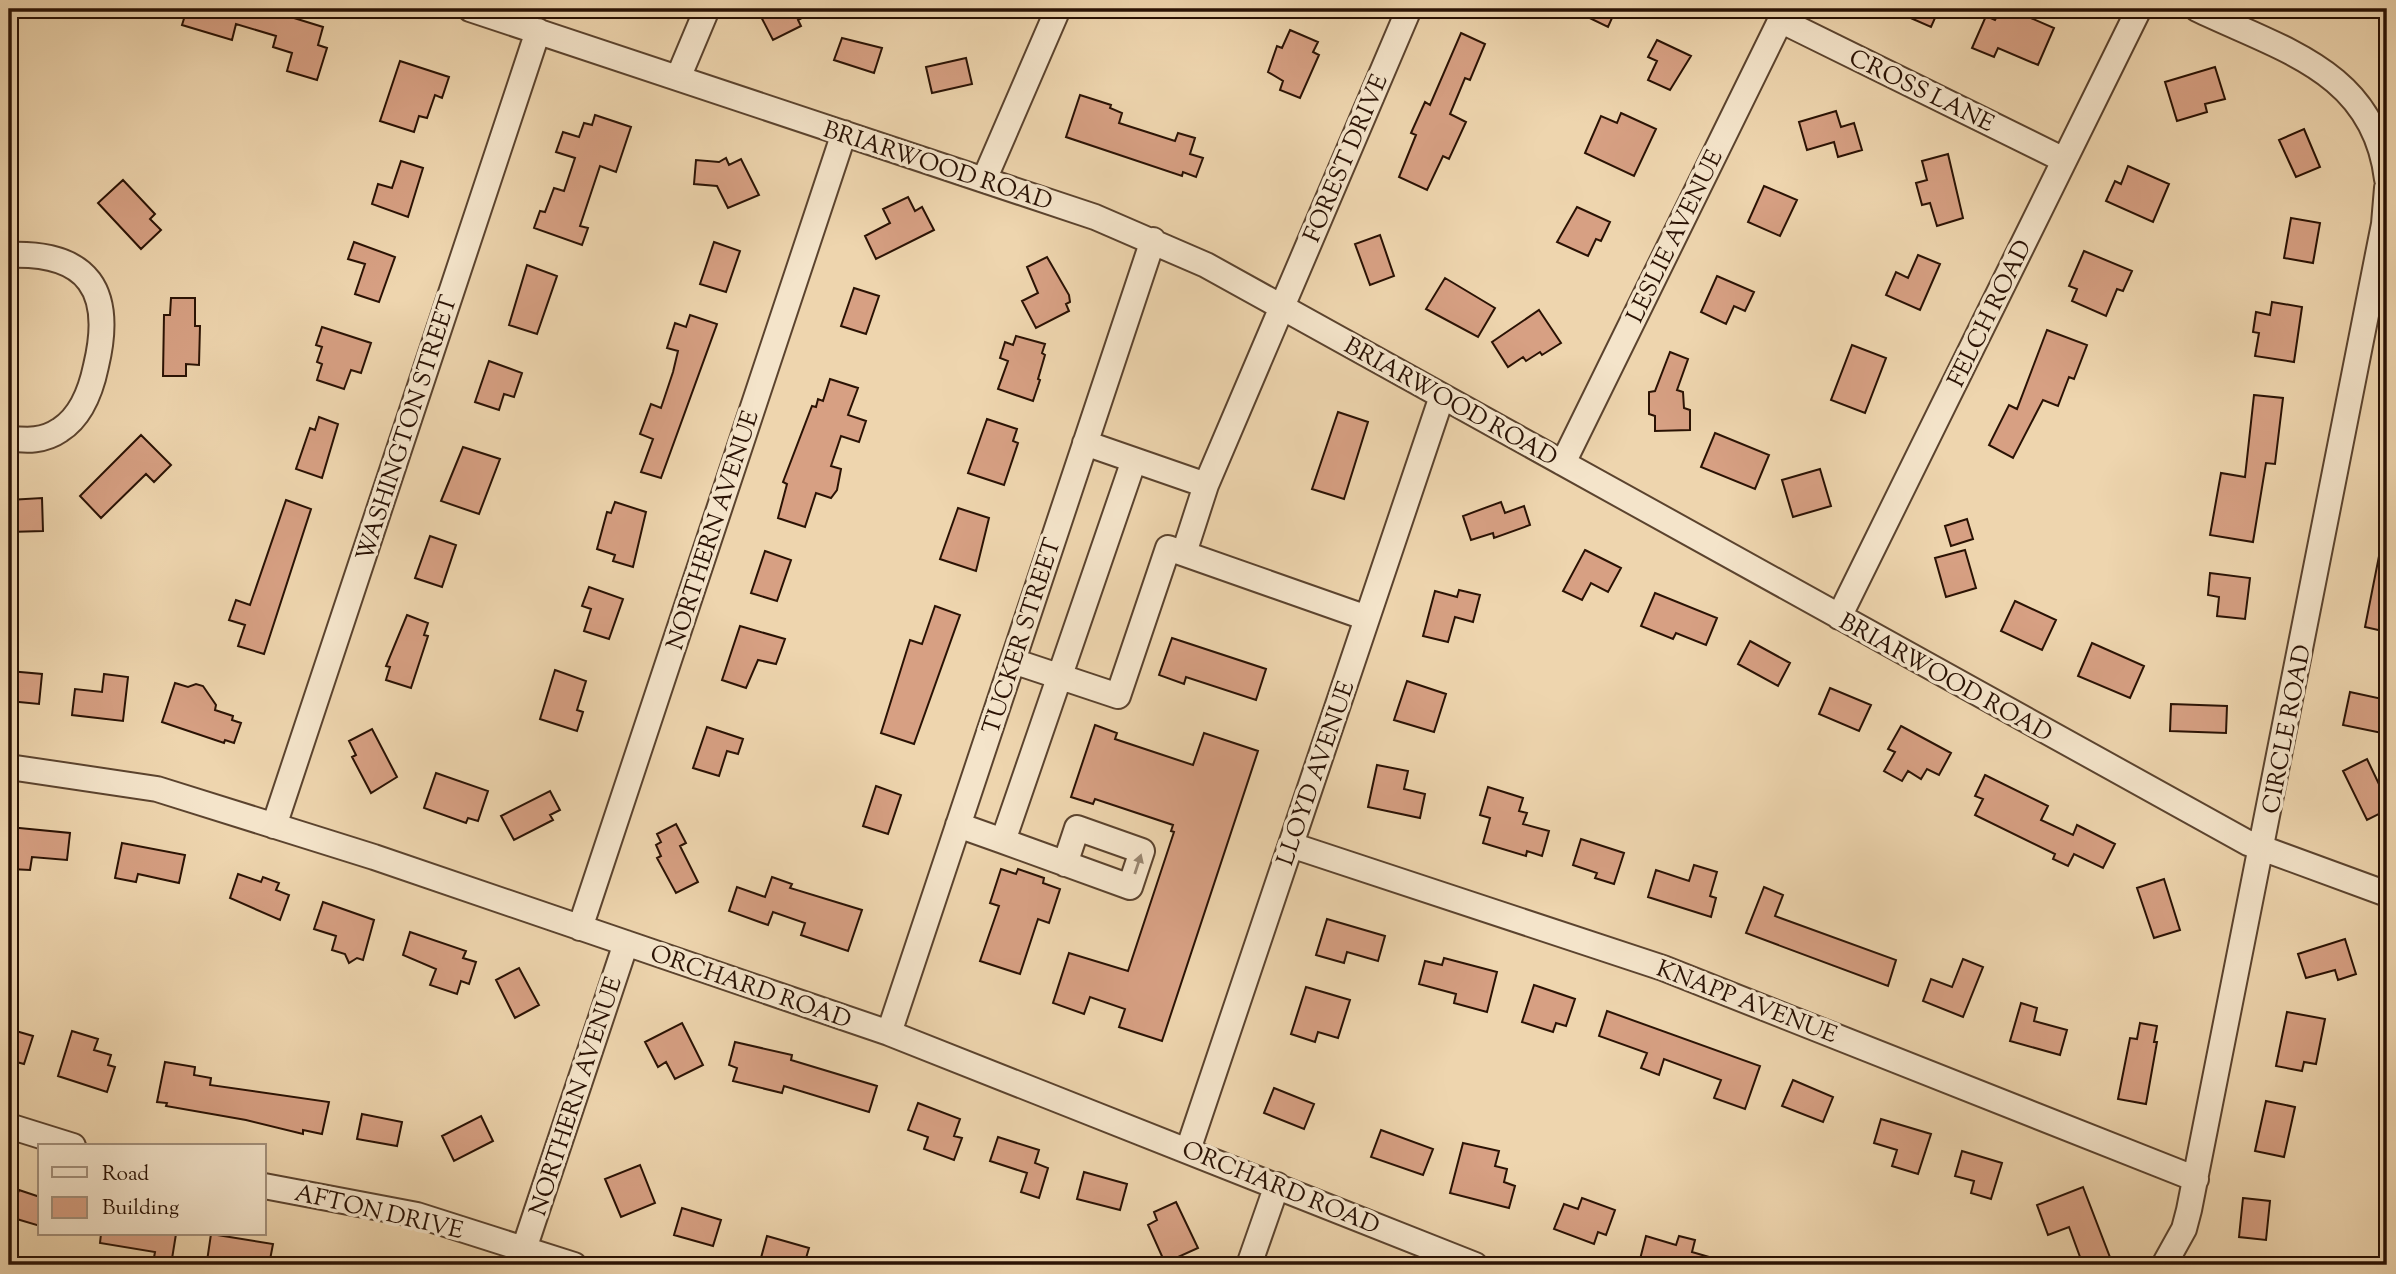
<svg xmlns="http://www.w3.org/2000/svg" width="2396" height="1274" font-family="'Sorts Mill Goudy',serif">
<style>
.building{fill:#d7a083;stroke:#2a1204;stroke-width:2}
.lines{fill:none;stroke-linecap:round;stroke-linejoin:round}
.minor-casing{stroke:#5b432e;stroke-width:28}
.minor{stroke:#f4e4ca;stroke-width:24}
.oneway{fill:#998671}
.labels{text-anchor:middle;stroke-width:7;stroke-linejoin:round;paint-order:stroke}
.street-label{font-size:24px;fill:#2a1204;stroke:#f4e4ca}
</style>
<rect width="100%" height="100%" fill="#eed5ae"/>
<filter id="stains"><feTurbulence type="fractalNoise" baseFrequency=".00286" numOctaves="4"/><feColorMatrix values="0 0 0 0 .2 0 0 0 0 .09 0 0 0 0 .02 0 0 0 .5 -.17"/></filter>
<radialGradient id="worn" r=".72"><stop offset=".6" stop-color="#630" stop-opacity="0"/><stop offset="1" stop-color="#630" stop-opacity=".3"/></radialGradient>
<path class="building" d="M187 9H265L323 27 318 45 327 48 317 80 287 71 292 53 273 47 276 36 236 24 232 40 182 25Z
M757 9H818L798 20 801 26 773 40Z
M1571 9H1616L1608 27Z
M1890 9H1939L1931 27Z
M2001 9H2010L2054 28 2038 65 1998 48 1994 57 1972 48 1986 16 1995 20Z
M1290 30 1318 42 1313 52 1319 55 1300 98 1280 90 1283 81 1268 72 1277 46 1282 48Z
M1461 33 1485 44 1470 80 1465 78 1450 114 1466 122 1449 159 1443 156 1427 190 1399 177 1416 135 1411 133 1425 102 1430 105Z
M842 38 882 48 874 73 834 60Z
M1657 40 1691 56 1670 90 1648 80 1657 61 1648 57Z
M966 58 972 84 932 93 926 67Z
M400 61 449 77 442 98 435 95 427 118 419 116 414 132 380 121Z
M2215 67 2225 99 2205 104 2207 112 2177 121 2165 82Z
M1080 95 1111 105 1110 108 1122 113 1119 123 1175 141 1178 133 1195 138 1190 154 1203 158 1196 177 1183 172 1182 176 1066 137Z
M1836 111 1841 127 1854 123 1862 150 1838 157 1834 142 1807 150 1799 122Z
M1621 113 1656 129 1634 176 1585 153 1601 116 1617 123Z
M595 115 631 127 616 172 600 166 580 226 588 228 582 245 534 228 540 211 545 212 554 188 564 191 575 158 556 152 563 132 579 137 584 123 592 125Z
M2304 129 2320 167 2296 177 2279 140Z
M1948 154 1963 218 1937 226 1930 203 1922 205 1916 183 1927 180 1922 161Z
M726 158 729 165 741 159 759 195 728 208 717 186 694 184 696 160 719 162Z
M401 161 423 168 408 217 372 204 378 184 392 188Z
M2128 166 2169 184 2153 222 2106 201 2115 181 2121 184Z
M123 180 155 214 150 219 161 230 141 249 98 203Z
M1764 186 1797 200 1780 236 1748 222Z
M908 197 915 211 922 207 934 230 876 259 865 236 890 223 883 209Z
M1577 207 1610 222 1601 241 1596 239 1588 256 1557 242Z
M2291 218 2320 223 2313 263 2284 258Z
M1380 235 1394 276 1370 285 1355 244Z
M354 242 395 257 379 302 355 294 365 264 348 259Z
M714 242 740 251 726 292 700 284Z
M2084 251 2132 271 2123 291 2117 289 2106 316 2072 301 2077 289 2069 286Z
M1918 255 1940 264 1920 310 1886 295 1896 272 1908 278Z
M1047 257 1069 295 1070 302 1066 304 1069 311 1036 328 1022 301 1038 293 1027 267Z
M527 265 557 276 537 334 509 325Z
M1717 276 1754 292 1745 311 1734 306 1726 324 1701 312Z
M1445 278 1495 308 1478 337 1426 309Z
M854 288 879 296 866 334 841 326Z
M171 298H195V326H200L199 365 186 364V376H163L164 315H170Z
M2272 302 2302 307 2294 362 2255 356 2259 333 2253 332 2256 312 2270 315Z
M1539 310 1561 343 1542 355 1540 352 1526 361 1523 357 1508 367 1492 342Z
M690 315 717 324 661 478 641 472 653 439 640 434 651 404 661 408 673 372 678 351 667 348 675 323 686 327Z
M322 327 371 343 361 373 351 370 344 389 317 380 322 364 317 362 322 347 316 345Z
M2047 330 2087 345 2074 379 2069 377 2058 406 2043 400 2013 458 1989 445 2009 405 2017 409Z
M1016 336 1045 344 1042 353 1045 355 1038 379 1040 380 1033 401 998 389 1008 361 1000 358 1005 342 1013 345Z
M1852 345 1886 358 1865 413 1831 400Z
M1670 352 1688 359 1677 390 1683 392 1684 408 1690 410V430L1655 431V416L1649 414V392L1655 391Z
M489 361 522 373 514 397 504 394 499 410 475 402Z
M830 379 858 388 848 415 866 421 859 442 841 436 831 466 841 469 837 490 831 498 816 493 805 527 778 518 787 484 783 482 812 406 816 407 818 399 823 401Z
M2254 395 2283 398 2275 464 2266 463 2253 542 2210 535 2221 473 2245 477Z
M1338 412 1368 422 1344 499 1312 489Z
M319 417 338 424 322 478 296 469 310 428 315 430Z
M987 419 1017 429 1013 441 1018 443 1004 485 968 473Z
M1715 433 1769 455 1755 489 1701 467Z
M141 435 171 465 154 482 146 474 101 518 80 496Z
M463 447 500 459 479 514 441 501Z
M1820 469 1831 506 1793 517 1782 480Z
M42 498 43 531 9 532V500Z
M286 500 311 509 264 654 238 646 245 625 229 620 236 600 250 605Z
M615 502 646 512 633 567 613 561 615 555 597 549 607 512 611 513Z
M1501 502 1505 513 1524 506 1530 525 1494 538 1493 533 1471 540 1463 516Z
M958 508 989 518 976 571 940 559Z
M1967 519 1973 539 1951 546 1945 526Z
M430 536 456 545 442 587 415 578Z
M1585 550 1621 568 1608 592 1591 583 1582 600 1563 591Z
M1965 550 1976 588 1946 597 1935 558Z
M765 551 791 560 777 601 751 593Z
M2379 556 2387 557V632L2365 627Z
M2210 573 2250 578 2245 619 2217 616 2219 597 2208 595Z
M589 587 623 599 609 639 584 631 591 609 582 606Z
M1459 590 1480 595 1473 622 1455 617 1448 642 1423 636 1435 591 1457 597Z
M1655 593 1717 618 1706 645 1676 633 1673 639 1641 626Z
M2015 601 2056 620 2042 650 2001 631Z
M935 606 960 615 914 744 881 733 910 640 922 644Z
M407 615 428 623 424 635 428 636 411 688 386 680 390 667 386 666Z
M740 626 785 639 776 664 758 660 746 688 722 680Z
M1172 638 1266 669 1256 700 1186 677 1184 684 1159 675Z
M1750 641 1790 663 1778 686 1738 664Z
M2092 643 2144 666 2130 698 2078 676Z
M555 670 586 681 577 710 583 712 577 731 540 719Z
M9 671 42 674 39 704 9 701Z
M104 674 128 677 123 721 72 715 75 689 102 692Z
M1407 681 1446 694 1434 732 1394 720Z
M175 683 188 687 196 684 203 686 216 705 215 710 233 716 232 720 241 723 234 743 225 740 224 743 162 722Z
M1830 688 1871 705 1859 731 1819 714Z
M2350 692 2387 700V734L2343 725Z
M2171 704 2227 706 2226 733 2170 731Z
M1095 725 1117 733 1115 739 1193 765 1204 733 1258 751 1162 1041 1119 1027 1125 1009 1090 997 1084 1014 1053 1003 1069 953 1128 971 1174 832 1171 831 1173 825 1095 799 1093 804 1071 797Z
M1901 726 1951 753 1939 775 1927 769 1921 779 1908 771 1902 781 1884 771 1895 752 1888 749Z
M707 727 743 739 738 754 727 751 719 776 693 768Z
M372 729 397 777 371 793 352 757 356 755 349 741Z
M2367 759 2387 801V810L2367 820 2343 771Z
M1377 765 1408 771 1404 789 1425 794 1420 818 1368 807Z
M436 773 488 791 478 821 468 818 466 823 424 808Z
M1985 775 2048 806 2041 820 2073 835 2077 825 2115 844 2103 868 2074 854 2068 866 2053 859 2055 854 1975 815 1983 799 1975 796Z
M876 786 901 795 888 834 863 826Z
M1488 787 1523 798 1519 811 1527 813 1523 824 1549 831 1542 856 1527 851 1526 856 1483 843 1490 818 1480 815Z
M550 791 560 810 550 815 553 820 514 840 501 816Z
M676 824 686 843 680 846 698 882 676 893 657 858 661 856 656 845 661 842 657 834Z
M9 827 70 833 67 860 32 857 30 870 11 869 12 852H9Z
M1581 839 1624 853 1614 884 1595 878 1597 873 1573 865Z
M122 843 185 855 179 883 138 874 136 882 115 878Z
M1694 865 1717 872 1710 896 1716 898 1711 917 1648 897 1656 870 1689 881Z
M1001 869 1016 874 1018 869 1044 878 1043 883 1060 889 1049 923 1038 919 1020 974 980 961 999 906 990 903Z
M238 874 261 882 263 877 279 883 276 890 289 895 280 920 230 898Z
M772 877 792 884 790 888 862 910 848 951 801 935 805 923 773 912 768 925 729 911 737 887 765 897Z
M2164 879 2180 930 2154 938 2137 888Z
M1764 887 1783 895 1775 916 1896 960 1888 986 1746 933Z
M323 902 374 920 363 960 357 958 349 963 345 954 332 950 336 936 314 929Z
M1327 919 1385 936 1378 961 1347 952 1344 963 1316 955Z
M410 932 466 951 463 958 476 962 469 984 461 981 457 994 430 985 436 969 403 955Z
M2345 939 2356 974 2338 980 2335 970 2306 978 2298 954Z
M1444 958 1497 972 1487 1012 1454 1003 1456 994 1419 984 1425 961 1442 965Z
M1963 959 1983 967 1963 1017 1923 1001 1931 979 1952 987Z
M519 968 539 1005 515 1018 496 980Z
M1534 985 1575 999 1566 1026 1556 1023 1553 1032 1522 1022Z
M1306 987 1350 1000 1338 1038 1318 1032 1315 1042 1291 1034Z
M2021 1003 2037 1008 2034 1021 2067 1030 2060 1055 2010 1041Z
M1607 1011 1760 1066 1745 1109 1714 1098 1721 1080 1664 1059 1659 1075 1641 1068 1647 1053 1599 1036Z
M2287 1012 2325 1019 2316 1064 2304 1062 2302 1071 2276 1066Z
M682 1023 703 1065 675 1079 666 1062 658 1067 645 1042Z
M2140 1023 2157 1026 2154 1042H2157L2146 1104 2118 1099 2130 1038 2137 1039Z
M9 1029 33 1036 24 1064 9 1060Z
M72 1031 98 1039 94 1050 111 1055 108 1065 115 1067 107 1092 58 1076Z
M735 1042 792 1055 791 1060 877 1086 869 1112 784 1086 782 1093 733 1081 737 1068 729 1065Z
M165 1062 195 1067 194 1075 211 1078 210 1085 329 1102 322 1134 303 1130V1134L246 1120 166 1106 167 1103 157 1102Z
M1793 1080 1833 1097 1823 1122 1782 1106Z
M1274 1088 1314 1104 1304 1129 1264 1113Z
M2266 1101 2295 1107 2284 1157 2255 1151Z
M918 1103 960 1119 954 1136 962 1138 954 1160 924 1149 928 1137 908 1130Z
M362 1114 402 1122 397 1146 357 1139Z
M481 1116 493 1141 454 1161 442 1136Z
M1881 1119 1931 1134 1918 1174 1892 1166 1897 1150 1874 1143Z
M1381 1130 1433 1149 1423 1175 1371 1157Z
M998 1137 1039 1150 1035 1163 1048 1168 1039 1198 1021 1192 1027 1173 990 1161Z
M1463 1143 1499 1151 1495 1166 1507 1169 1504 1182 1515 1186 1509 1208 1450 1193Z
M1962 1151 2002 1163 1991 1199 1971 1193 1974 1181 1955 1176Z
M640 1165 655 1203 621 1217 605 1179Z
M1084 1172 1127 1184 1120 1210 1077 1199Z
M2083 1187 2111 1260 2097 1265H2083L2069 1227 2048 1235 2037 1205Z
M19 1190 40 1197V1226L10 1217Z
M1582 1198 1615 1210 1606 1235 1598 1232 1594 1244 1554 1229 1564 1204 1578 1209Z
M2243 1198 2270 1201 2266 1240 2239 1237Z
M1176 1202 1198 1248 1165 1263 1148 1225 1157 1220 1154 1212Z
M682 1208 721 1220 713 1246 674 1235Z
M101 1234H176L171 1265 153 1263 155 1252 100 1243Z
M211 1234 273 1244 269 1265 207 1261Z
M767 1236 809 1248 804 1265H759Z
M1646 1236 1676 1245 1679 1236 1695 1240 1692 1252 1723 1261V1265L1639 1263Z"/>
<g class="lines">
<g class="minor-casing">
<path id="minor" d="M470 9 1095 217 1206 265 2248 843 2387 894
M2197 9C2282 50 2374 71 2387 179
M1780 20 2064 160
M678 78 707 9
M984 180 1058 9
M9 255C89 252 114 291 96 366 91 390 82 416 60 430 44 441 27 441 9 438
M1085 443 1206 485
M1563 463 1786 9
M1184 553 1206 485 1409 9
M1839 617 2139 9
M1013 661 1118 696 1168 548 1367 618
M9 767 157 789 374 857 889 1033 1475 1265
M958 825 1003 841 1134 460
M274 826 538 31
M1003 841 1130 887 1142 851 1077 828 1065 864
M1291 845 1663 968 2196 1179
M580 928 844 133
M889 1033 1153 240
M9 1126 73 1146
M1188 1150 1442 396
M264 1186 417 1215 574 1265
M524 1249 626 943
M1249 1265 1277 1185
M2164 1265 2184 1229 2189 1210 2384 224 2387 188"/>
</g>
<use href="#minor" class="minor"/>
</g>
<defs><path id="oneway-solid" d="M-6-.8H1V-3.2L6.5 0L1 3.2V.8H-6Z" transform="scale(1.75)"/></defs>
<use class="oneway" href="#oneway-solid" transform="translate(1138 864) rotate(-72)"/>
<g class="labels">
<g class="street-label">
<text transform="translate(1922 90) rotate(26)" y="8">CROSS LANE</text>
<text transform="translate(1345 158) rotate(-67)" y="8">FOREST DRIVE</text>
<text transform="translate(938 165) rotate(18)" y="8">BRIARWOOD ROAD</text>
<text transform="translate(1674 236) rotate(-64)" y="8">LESLIE AVENUE</text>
<text transform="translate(1989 313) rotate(-64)" y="8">FELCH ROAD</text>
<text transform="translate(1451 401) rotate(29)" y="8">BRIARWOOD ROAD</text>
<text transform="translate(406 428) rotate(-72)" y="8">WASHINGTON STREET</text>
<text transform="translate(712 530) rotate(-72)" y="8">NORTHERN AVENUE</text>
<text transform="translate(1021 636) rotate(-72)" y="8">TUCKER STREET</text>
<text transform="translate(1946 677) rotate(29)" y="8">BRIARWOOD ROAD</text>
<text transform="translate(2286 729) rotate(-79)" y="8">CIRCLE ROAD</text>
<text transform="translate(1315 773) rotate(-71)" y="8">LLOYD AVENUE</text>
<text transform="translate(751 986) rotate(19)" y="8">ORCHARD ROAD</text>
<text transform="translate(1747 1001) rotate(21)" y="8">KNAPP AVENUE</text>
<text transform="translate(575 1096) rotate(-72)" y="8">NORTHERN AVENUE</text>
<text transform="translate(1281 1187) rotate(22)" y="8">ORCHARD ROAD</text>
<text transform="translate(379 1211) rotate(13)" y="8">AFTON DRIVE</text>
</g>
</g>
<rect width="2396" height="1274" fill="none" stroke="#eed5ae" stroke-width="35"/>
<rect x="10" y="10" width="2375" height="1253" fill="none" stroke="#2a1204" stroke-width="3.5"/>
<rect x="18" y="18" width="2361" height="1239" fill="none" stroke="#2a1204" stroke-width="2"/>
<rect x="38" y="1144" width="228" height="91" fill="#f4e4ca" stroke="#a3907b" stroke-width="2"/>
<rect x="52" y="1167" width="35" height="10" fill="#f4e4ca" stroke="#a3907b" stroke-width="2"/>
<text x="102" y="1180" font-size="21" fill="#2a1204">Road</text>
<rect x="52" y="1197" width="35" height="21" fill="#d7a083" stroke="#a3907b" stroke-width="2"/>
<text x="102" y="1214" font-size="21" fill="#2a1204">Building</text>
<rect width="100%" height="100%" filter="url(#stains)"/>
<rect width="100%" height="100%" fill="url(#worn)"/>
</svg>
